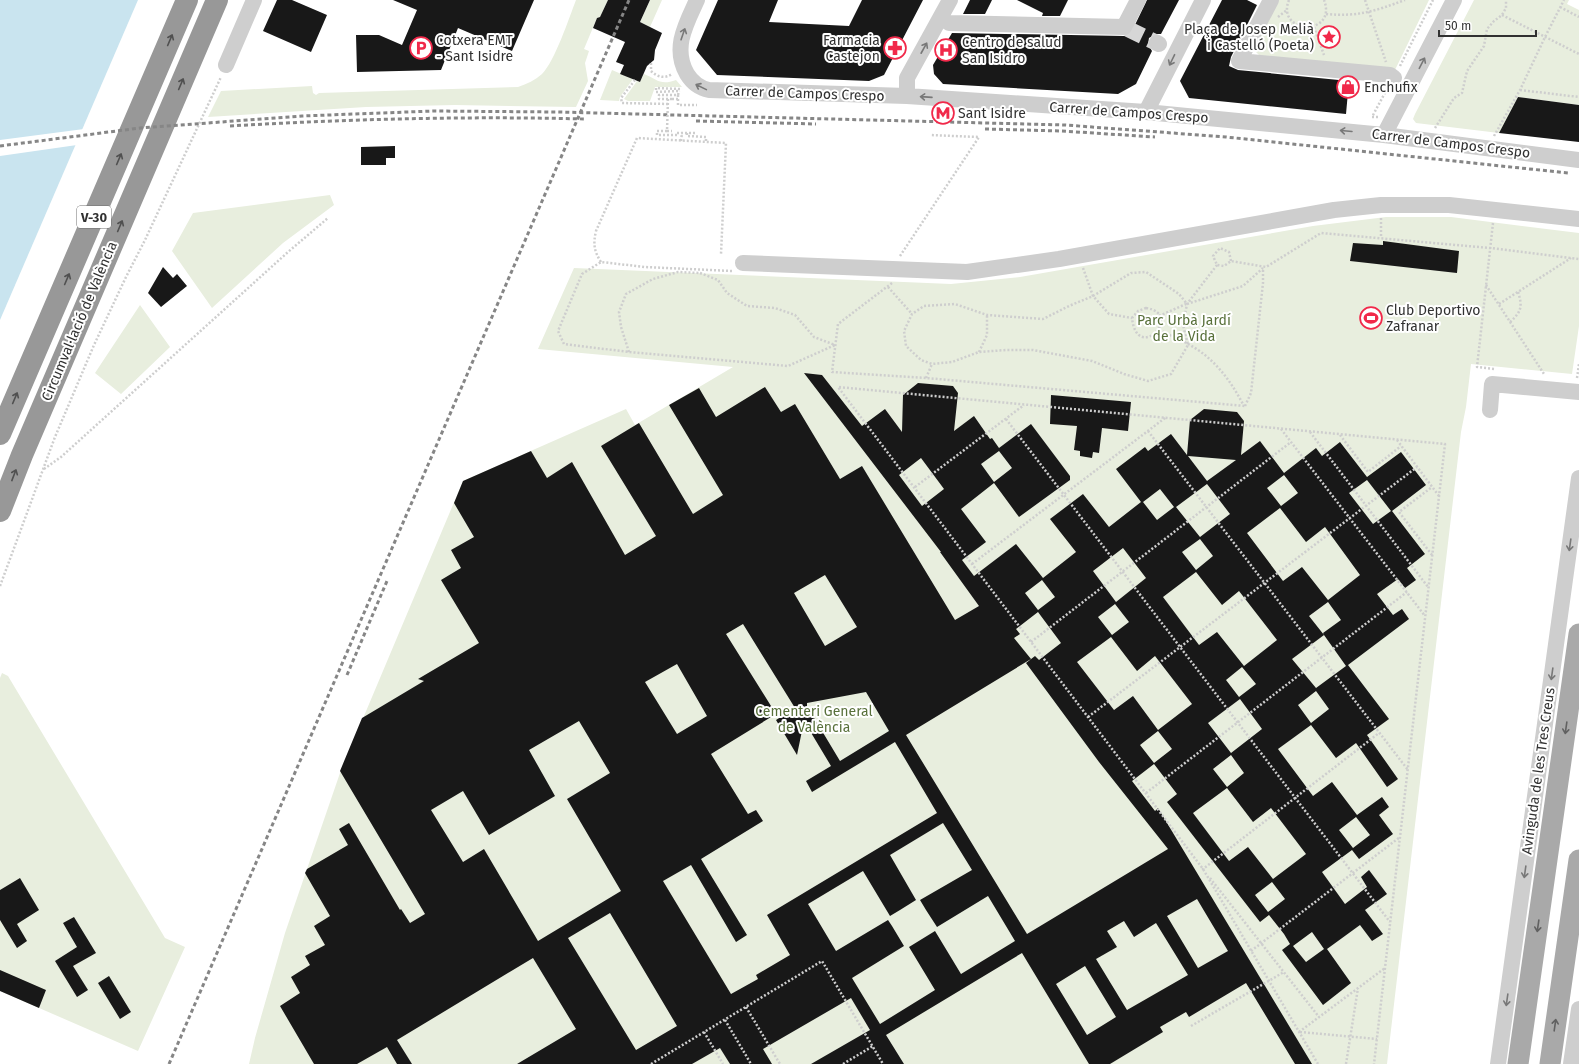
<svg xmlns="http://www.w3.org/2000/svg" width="1579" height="1064" font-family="'Fira Sans',sans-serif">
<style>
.green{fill:#e8eede}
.water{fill:#c9e4ef}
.pier{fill:#fff}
.building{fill:#181818;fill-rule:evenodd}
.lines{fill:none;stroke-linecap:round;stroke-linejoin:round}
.minor-tunnel{stroke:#d6d6d6;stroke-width:16;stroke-dasharray:16 8;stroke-linecap:butt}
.path{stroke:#cecece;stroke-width:2.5;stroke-dasharray:2 2;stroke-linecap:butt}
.minor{stroke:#cecece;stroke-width:16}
.major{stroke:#a9a9a9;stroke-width:21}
.highway{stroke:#989898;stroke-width:22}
.rail{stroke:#868686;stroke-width:3;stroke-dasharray:4 3;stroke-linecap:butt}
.path-bridge{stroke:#cecece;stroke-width:2.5;stroke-dasharray:2 2;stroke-linecap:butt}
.oneway{stroke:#787878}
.oneway2{stroke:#505050}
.oneway3{stroke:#616161}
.labels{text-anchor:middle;stroke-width:4;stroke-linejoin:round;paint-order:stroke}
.shield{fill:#fff;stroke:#6f6f6f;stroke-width:1}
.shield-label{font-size:13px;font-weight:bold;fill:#313131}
.poi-label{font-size:14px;fill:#313131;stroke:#fff;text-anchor:start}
.street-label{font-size:14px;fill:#313131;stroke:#fff}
.park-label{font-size:14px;fill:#58703a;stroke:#fff}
</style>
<rect width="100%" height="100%" fill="#fff"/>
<path class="green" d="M576 0H608L600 17 597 18 584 49 589 51 585 63 588 81 576 107 455 105 366 107 208 117 221 91 312 86 313 93 316 95 319 93 518 87C527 84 535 80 542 74 555 61 569 18 576 0Z
M650 0H662L650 27 640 22Z
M1274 0H1429L1394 72 1260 56 1256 52 1254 46Z
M1474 0H1569L1567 4 1579 10V105L1518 97 1499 133 1416 123 1413 119 1415 114Z
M612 70 633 79 620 97 619 101 600 100Z
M644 74C657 79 660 86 676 80L682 87H655L650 101H628L624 99 637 81 640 82Z
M330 195 334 205 283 243 212 308 172 251 193 213Z
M1386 217H1451L1579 233V326L1572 374 1471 364 1466 407 1461 432 1387 1064H249L255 1038 285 933 340 773 463 481 626 409 635 425 733 367 538 349 574 268 951 284 1020 277 1313 226Z
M140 305 170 347 121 394 95 373Z
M2 673 8 676 165 938 185 947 138 1051 0 991V678Z"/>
<path class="water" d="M0 0H138L0 320Z"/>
<path class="pier" d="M84 129 77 145 0 156V140Z"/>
<path class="building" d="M277 0H292L327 15 311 52 263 31Z
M393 0H534L512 51 458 28 441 70 357 72 356 35H379L402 45 417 10Z
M608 0H650L640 22 662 33 655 50 654 60 647 66 640 82 620 74 624 65 616 62 625 42 593 28 597 18 600 17Z
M718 0H778L769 22 849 26 862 0H923L884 75 869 81 717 75 696 50Z
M970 0H992L985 14H963Z
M1017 0H1068L1060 16H1042L1043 13Z
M1147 0H1179L1161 34H1156L1149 38 1148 44 1152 51 1136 84 1118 94 943 84 934 74 933 65 952 33 1124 36 1129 35 1132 31Z
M1222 0H1247L1257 5 1231 57 1229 66 1238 70 1349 81 1346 114 1189 98 1180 81Z
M1518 97 1579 105V142L1499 133Z
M395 146V158H386V165H361V147Z
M1383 241 1459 251 1457 273 1350 261 1353 243 1383 245Z
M163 267 173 278 177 274 187 286 161 307 148 293Z
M804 373 822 375 862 426 885 409 902 432 903 395 918 383 953 386 958 393 954 431 974 416 990 439 992 438 999 448 1031 424 1070 476V480L1019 517 994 483 961 509 986 542 962 560 974 576 1016 544 1043 578 1076 552 1050 519 1083 494 1109 527 1141 502 1116 469 1145 447 1148 451 1171 434 1187 455 1190 420 1204 409 1237 412 1244 421 1241 455 1260 441 1284 473 1316 448 1322 456 1340 442 1367 477 1401 452 1426 485 1392 511 1425 554 1407 568 1416 580 1405 588 1398 579 1377 594 1393 615 1402 609 1409 619 1348 665 1389 719 1367 735 1398 779 1387 787 1356 743 1336 758 1311 725 1278 749 1313 796 1332 782 1357 815 1382 797 1389 807 1379 815 1393 834 1359 859 1352 850 1322 872 1345 904 1367 887 1361 877 1369 870 1387 894 1365 910 1383 934 1372 941 1360 925 1327 949 1351 983 1323 1005 1282 950 1290 944 1284 934 1269 915 1260 922 1167 802 1177 794 1154 764 1132 781 1155 811 1158 808 1312 1064H1295L1246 983 1189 1017 1186 1012 1160 1027 1163 1032 1110 1064H1089L1022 953 886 1035 904 1064H811L870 1030 851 998 763 1049 772 1064H730L720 1048 692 1064H517L576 1029 533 958 397 1040 412 1064H397L387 1047 357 1064H314L280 1006 300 993 291 977 310 965 305 956 325 945 314 926 330 916 305 873 307 869 348 845 339 829 349 823 400 910 401 909 410 923 425 914 340 771 362 718 424 681 418 679 479 643 441 580 461 568 451 550 474 537 454 503 463 481 531 451 547 478 572 462 625 555 656 536 601 446 639 423 693 514 723 495 669 405 699 388 716 417 765 387 781 412 795 404 840 479 862 466 955 620 979 606 940 552H941ZM999 451 1012 468 994 482 981 464ZM1188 456 1236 460 1207 481ZM921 458 944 489 922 506 899 475ZM1284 475 1298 493 1281 506 1267 488ZM1367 480 1391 511 1373 524 1349 493ZM1207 484 1230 514 1200 537 1176 507ZM1160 489 1174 507 1157 520 1143 502ZM1280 508 1306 542 1325 527 1360 575 1328 600 1302 567 1283 581 1247 533ZM1200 539 1213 556 1196 570 1182 552ZM1123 548 1146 578 1116 602 1093 571ZM1196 572 1222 605 1239 591 1277 640 1244 666 1217 632 1199 645 1163 597ZM825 575 857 627 825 646 794 593ZM1042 580 1055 597 1038 610 1025 593ZM1328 602 1341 620 1323 633 1324 635 1309 616ZM1115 604 1129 622 1112 635 1098 617ZM1038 612 1061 643 1039 660 1035 656 1026 663 1099 762 1168 849 1027 934 906 735 1031 659 1014 638 1020 634 1016 629ZM743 624 795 708 776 720 797 755 804 721 831 766 806 781 812 792 895 742 937 813 767 915 790 955 756 975 758 979 731 994 663 881 691 865 736 942 747 935 701 859 763 821 756 810 748 814 711 754 776 714 726 634ZM1324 635 1346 666 1316 688 1292 659ZM1111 637 1137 671 1155 656 1192 704 1158 730 1133 696 1114 710 1077 662ZM677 664 707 716 677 734 645 682ZM1242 667 1256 684 1239 697 1226 680ZM1316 691 1329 709 1311 723 1298 705ZM866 692 889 731 840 761 807 706V703ZM1240 699 1262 729 1231 753 1208 723ZM579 721 610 773 567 799 621 891 538 941 484 849 463 862 431 810 463 791 489 835 555 796 529 750ZM1158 731 1172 749 1154 763 1140 745ZM1231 755 1244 773 1227 787 1213 769ZM1227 788 1253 822 1271 808 1306 854 1273 879 1248 847 1229 861 1193 813ZM1356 817 1370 835 1353 848 1339 830ZM943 823 972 870 920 900 926 910 937 927 988 896 1015 941 961 974 935 931 909 947 935 990 880 1024 852 978 904 946 892 926 888 920 836 951 808 904 863 871 890 916 900 910 916 900 890 855ZM1272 882 1285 899 1268 912 1255 895ZM1197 899 1228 951 1198 968 1167 916ZM610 913 677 1026 636 1050 568 938ZM1124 921 1134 937 1156 923 1188 975 1127 1010 1096 959 1117 947 1107 931ZM1312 932 1324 949 1306 962 1293 946ZM1085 966 1116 1017 1087 1035 1056 984Z
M1051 395 1131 402 1128 431 1102 428 1099 453 1093 452 1092 458 1080 456V451L1074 450 1077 426 1050 424Z
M20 878 39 910 17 924 27 941 17 948 0 920V890Z
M74 917 96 953 73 966 88 990 77 997 55 961 77 947 63 923Z
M0 970 46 990 39 1008 0 991Z
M109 976 131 1012 120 1019 98 983Z"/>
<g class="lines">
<path class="minor-tunnel" d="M1128 29 1157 43"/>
<path class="path" d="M1289 0C1275 34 1338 37 1324 0
M1365 0 1386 62
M1560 7 1579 17
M1326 14C1358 17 1375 11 1405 0
M1502 15 1579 54
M1278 17 1287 10
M1314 27 1324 55
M651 63V71C657 77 665 79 672 74
M1400 66 1433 0
M635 80 621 98 622 103 668 104
M1520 90 1579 97
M678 91 656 92V88L680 89
M668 99H659V95H678L679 91
M672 99H678V95
M678 99V105H697
M1378 117H1372L1387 89
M1435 128 1454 98 1462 93 1467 71 1484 46 1487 29 1494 21 1502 15 1506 8V0
M667 131H657V135H677V133H696
M687 133V136L706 137V142
M1494 136 1520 90 1545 37 1564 0
M681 141 682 133
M1381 218V238
M1493 223 1477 367 1495 369
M900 256 979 137 930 135
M1231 261 1229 252 1220 248 1213 256 1217 265 1224 266 1231 261 1266 267 1321 233 1490 248 1579 259
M601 262C594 251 593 244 596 231L637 138 726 143 721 254
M1217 265 1187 304 1183 325 1188 345 1171 374 1148 381 1124 374 1092 361 1033 350H1006L979 352 952 362 932 364 921 360 906 346 904 331 912 314 924 306 955 304 987 315 1043 319 1069 306 1093 296 1131 273 1146 272 1179 294 1187 304 1243 286 1263 268
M1083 268 1093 296 1109 314 1132 318
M732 271 645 267 601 262 582 274 558 331 564 344 629 352 788 366 835 345
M700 273 718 280 727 293 747 306 775 308 795 315 814 337 835 345
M892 283 838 324 832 372 926 378 1245 406
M1486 285 1544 374
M888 287 912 314
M1499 304 1571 258
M1146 308C1185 314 1137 364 1132 318L1138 311Z
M1159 316 1186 304
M1510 322C1521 312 1523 307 1518 292
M1159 330C1172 336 1186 342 1198 350 1219 364 1233 385 1244 406
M629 352 621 327 619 312 626 294 653 279 678 272 700 273
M979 352 987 335V315
M926 378 932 364
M1577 378 1579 364
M1245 406 1251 393 1263 283V268
M1006 419 1390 922
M1281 429 1425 616
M1148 431 1408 770
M1310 432 1428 587
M1340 435 1368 472 1401 446
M1397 440 1439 496
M44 469 61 457 288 252 328 218
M915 487 1024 405
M1432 555 1399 512 1432 487
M972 564 1165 418
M0 586 55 437 94 345 126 277 145 240 221 77
M1031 642 1291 442
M1088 717 1417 467
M1146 793 1407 592
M1204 870 1203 869 1379 733
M1210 878 1319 1017
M1251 951 1400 837
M746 1007 780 1064
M725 1020 751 1064
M1191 1026 1284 972
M704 1032 723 1064
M1299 1032 1385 968
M1300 1032 1377 1039
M651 1064 822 961 883 1064
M843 1064 873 1046
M1318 1064 1203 869 838 387 1445 444 1374 1064
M1346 1064 1358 988"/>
<path class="minor" d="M697 0C686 24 672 48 687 74 692 82 699 88 709 90L907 96 1146 112 1384 135 1579 160
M1271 0 1239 61 1390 75 1394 78
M949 23 1124 27 1138 0
M1157 43 1159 44
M226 65 254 0
M907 96V78L950 0
M1146 112 1203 0
M1384 135 1454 0
M743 263 967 272 1059 259 1334 210 1381 205H1449L1579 219
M1490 410 1492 384 1579 392
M1498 1064 1579 478
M1571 1064 1579 1009"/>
<path class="major" d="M1518 1064 1579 634
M1550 1064 1579 860"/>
<path class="highway" d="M0 434 187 0
M0 511 22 455 217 0"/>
<path class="rail" d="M696 121 816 124
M230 126C349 119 467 116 586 119
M985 129 1062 131 1155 137
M0 146 140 128 302 116 434 111 558 112 1065 125 1226 137 1568 173
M347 675 387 581
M169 1064 629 0"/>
<path class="path-bridge" d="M672 99H668L667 131H672"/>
</g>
<defs><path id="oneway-shaft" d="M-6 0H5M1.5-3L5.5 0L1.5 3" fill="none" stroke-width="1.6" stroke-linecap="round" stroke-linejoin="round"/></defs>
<g class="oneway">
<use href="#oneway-shaft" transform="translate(683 34) rotate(-71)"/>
<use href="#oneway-shaft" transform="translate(924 48) rotate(-61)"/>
<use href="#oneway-shaft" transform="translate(1172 60) rotate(116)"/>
<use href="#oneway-shaft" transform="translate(1422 63) rotate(-63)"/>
<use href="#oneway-shaft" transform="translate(701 87) rotate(-154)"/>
<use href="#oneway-shaft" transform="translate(926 97) rotate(-176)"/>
<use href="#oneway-shaft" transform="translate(1346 131) rotate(-175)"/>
<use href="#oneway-shaft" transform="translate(1570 545) rotate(98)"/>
<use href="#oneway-shaft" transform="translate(1552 674) rotate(98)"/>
<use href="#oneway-shaft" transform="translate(1525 872) rotate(98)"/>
<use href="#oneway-shaft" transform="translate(1507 1000) rotate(98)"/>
</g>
<g class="oneway2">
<use href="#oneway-shaft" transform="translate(170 40) rotate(-67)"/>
<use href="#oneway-shaft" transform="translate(181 84) rotate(-67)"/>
<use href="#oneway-shaft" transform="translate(119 159) rotate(-67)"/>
<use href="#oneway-shaft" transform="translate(120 226) rotate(-67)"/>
<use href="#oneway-shaft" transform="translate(67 279) rotate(-67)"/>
<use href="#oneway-shaft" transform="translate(15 398) rotate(-67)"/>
<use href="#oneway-shaft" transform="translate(14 475) rotate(-69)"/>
</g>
<g class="oneway3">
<use href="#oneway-shaft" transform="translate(1566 728) rotate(98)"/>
<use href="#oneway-shaft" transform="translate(1538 926) rotate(98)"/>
<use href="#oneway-shaft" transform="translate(1555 1025) rotate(-82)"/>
</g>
<defs>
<g id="sight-ring" transform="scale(1.15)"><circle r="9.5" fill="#fff" stroke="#f1294a" stroke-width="1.5"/><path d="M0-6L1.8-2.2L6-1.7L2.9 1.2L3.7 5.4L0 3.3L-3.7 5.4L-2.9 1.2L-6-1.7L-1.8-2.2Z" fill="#f1294a"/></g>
<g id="parking-ring" transform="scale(1.15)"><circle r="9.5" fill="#fff" stroke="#f1294a" stroke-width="1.5"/><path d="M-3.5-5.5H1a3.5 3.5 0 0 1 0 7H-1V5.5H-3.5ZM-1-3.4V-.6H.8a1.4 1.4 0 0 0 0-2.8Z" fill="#f1294a"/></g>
<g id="pharmacy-ring" transform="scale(1.15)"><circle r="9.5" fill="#fff" stroke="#f1294a" stroke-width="1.5"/><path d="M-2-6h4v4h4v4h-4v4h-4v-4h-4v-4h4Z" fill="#f1294a"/></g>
<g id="hospital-ring" transform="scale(1.15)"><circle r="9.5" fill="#fff" stroke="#f1294a" stroke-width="1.5"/><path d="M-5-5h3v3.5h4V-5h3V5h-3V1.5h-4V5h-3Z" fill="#f1294a"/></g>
<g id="shop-ring" transform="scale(1.15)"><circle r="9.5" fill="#fff" stroke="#f1294a" stroke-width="1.5"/><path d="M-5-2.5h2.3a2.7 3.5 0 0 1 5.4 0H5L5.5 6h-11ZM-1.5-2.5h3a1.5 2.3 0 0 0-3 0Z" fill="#f1294a"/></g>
<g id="metro-ring" transform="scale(1.15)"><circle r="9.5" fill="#fff" stroke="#f1294a" stroke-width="1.5"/><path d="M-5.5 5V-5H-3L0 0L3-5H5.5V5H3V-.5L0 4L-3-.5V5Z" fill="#f1294a"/></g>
<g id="stadium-ring" transform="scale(1.15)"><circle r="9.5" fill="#fff" stroke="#f1294a" stroke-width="1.5"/><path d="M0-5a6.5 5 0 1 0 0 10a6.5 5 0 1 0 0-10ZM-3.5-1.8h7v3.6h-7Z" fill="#f1294a"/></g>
</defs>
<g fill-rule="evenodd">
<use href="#sight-ring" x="1329" y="37"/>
<use href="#parking-ring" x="421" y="48"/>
<use href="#pharmacy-ring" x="895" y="48"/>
<use href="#hospital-ring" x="946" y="50"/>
<use href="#shop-ring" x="1348" y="87"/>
<use href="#metro-ring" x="943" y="113"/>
<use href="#stadium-ring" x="1371" y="318"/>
</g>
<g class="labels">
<rect class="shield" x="77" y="206" width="34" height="22" rx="3"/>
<g class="shield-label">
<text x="94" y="222">V-30</text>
</g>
<g class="poi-label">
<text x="1314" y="34" text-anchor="end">Plaça de Josep Melià<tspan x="1314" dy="16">i Castelló (Poeta)</tspan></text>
<text x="436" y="45">Cotxera EMT<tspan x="436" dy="16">- Sant Isidre</tspan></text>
<text x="880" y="45" text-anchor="end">Farmacia<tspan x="880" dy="16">Castejon</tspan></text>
<text x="962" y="47">Centro de salud<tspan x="962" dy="16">San Isidro</tspan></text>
<text x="1364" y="92">Enchufix</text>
<text x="958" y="118">Sant Isidre</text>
<text x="1386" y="315">Club Deportivo<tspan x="1386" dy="16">Zafranar</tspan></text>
</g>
<g class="street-label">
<text transform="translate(805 93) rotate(2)" y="5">Carrer de Campos Crespo</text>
<text transform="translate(1129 112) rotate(4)" y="5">Carrer de Campos Crespo</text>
<text transform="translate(1451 143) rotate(7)" y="5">Carrer de Campos Crespo</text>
<text transform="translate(79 321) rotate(-67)" y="5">Circumval·lació de València</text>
<text transform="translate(1538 771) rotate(-82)" y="5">Avinguda de les Tres Creus</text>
</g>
<g class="park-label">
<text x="1184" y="325">Parc Urbà Jardí<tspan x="1184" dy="16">de la Vida</tspan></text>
<text x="814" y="716">Cementeri General<tspan x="814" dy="16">de València</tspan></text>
</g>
</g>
<path d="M1439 30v6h97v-6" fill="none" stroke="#313131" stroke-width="2"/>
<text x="1445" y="30" font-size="12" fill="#313131" stroke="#ffffff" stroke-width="3" paint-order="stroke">50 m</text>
</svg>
